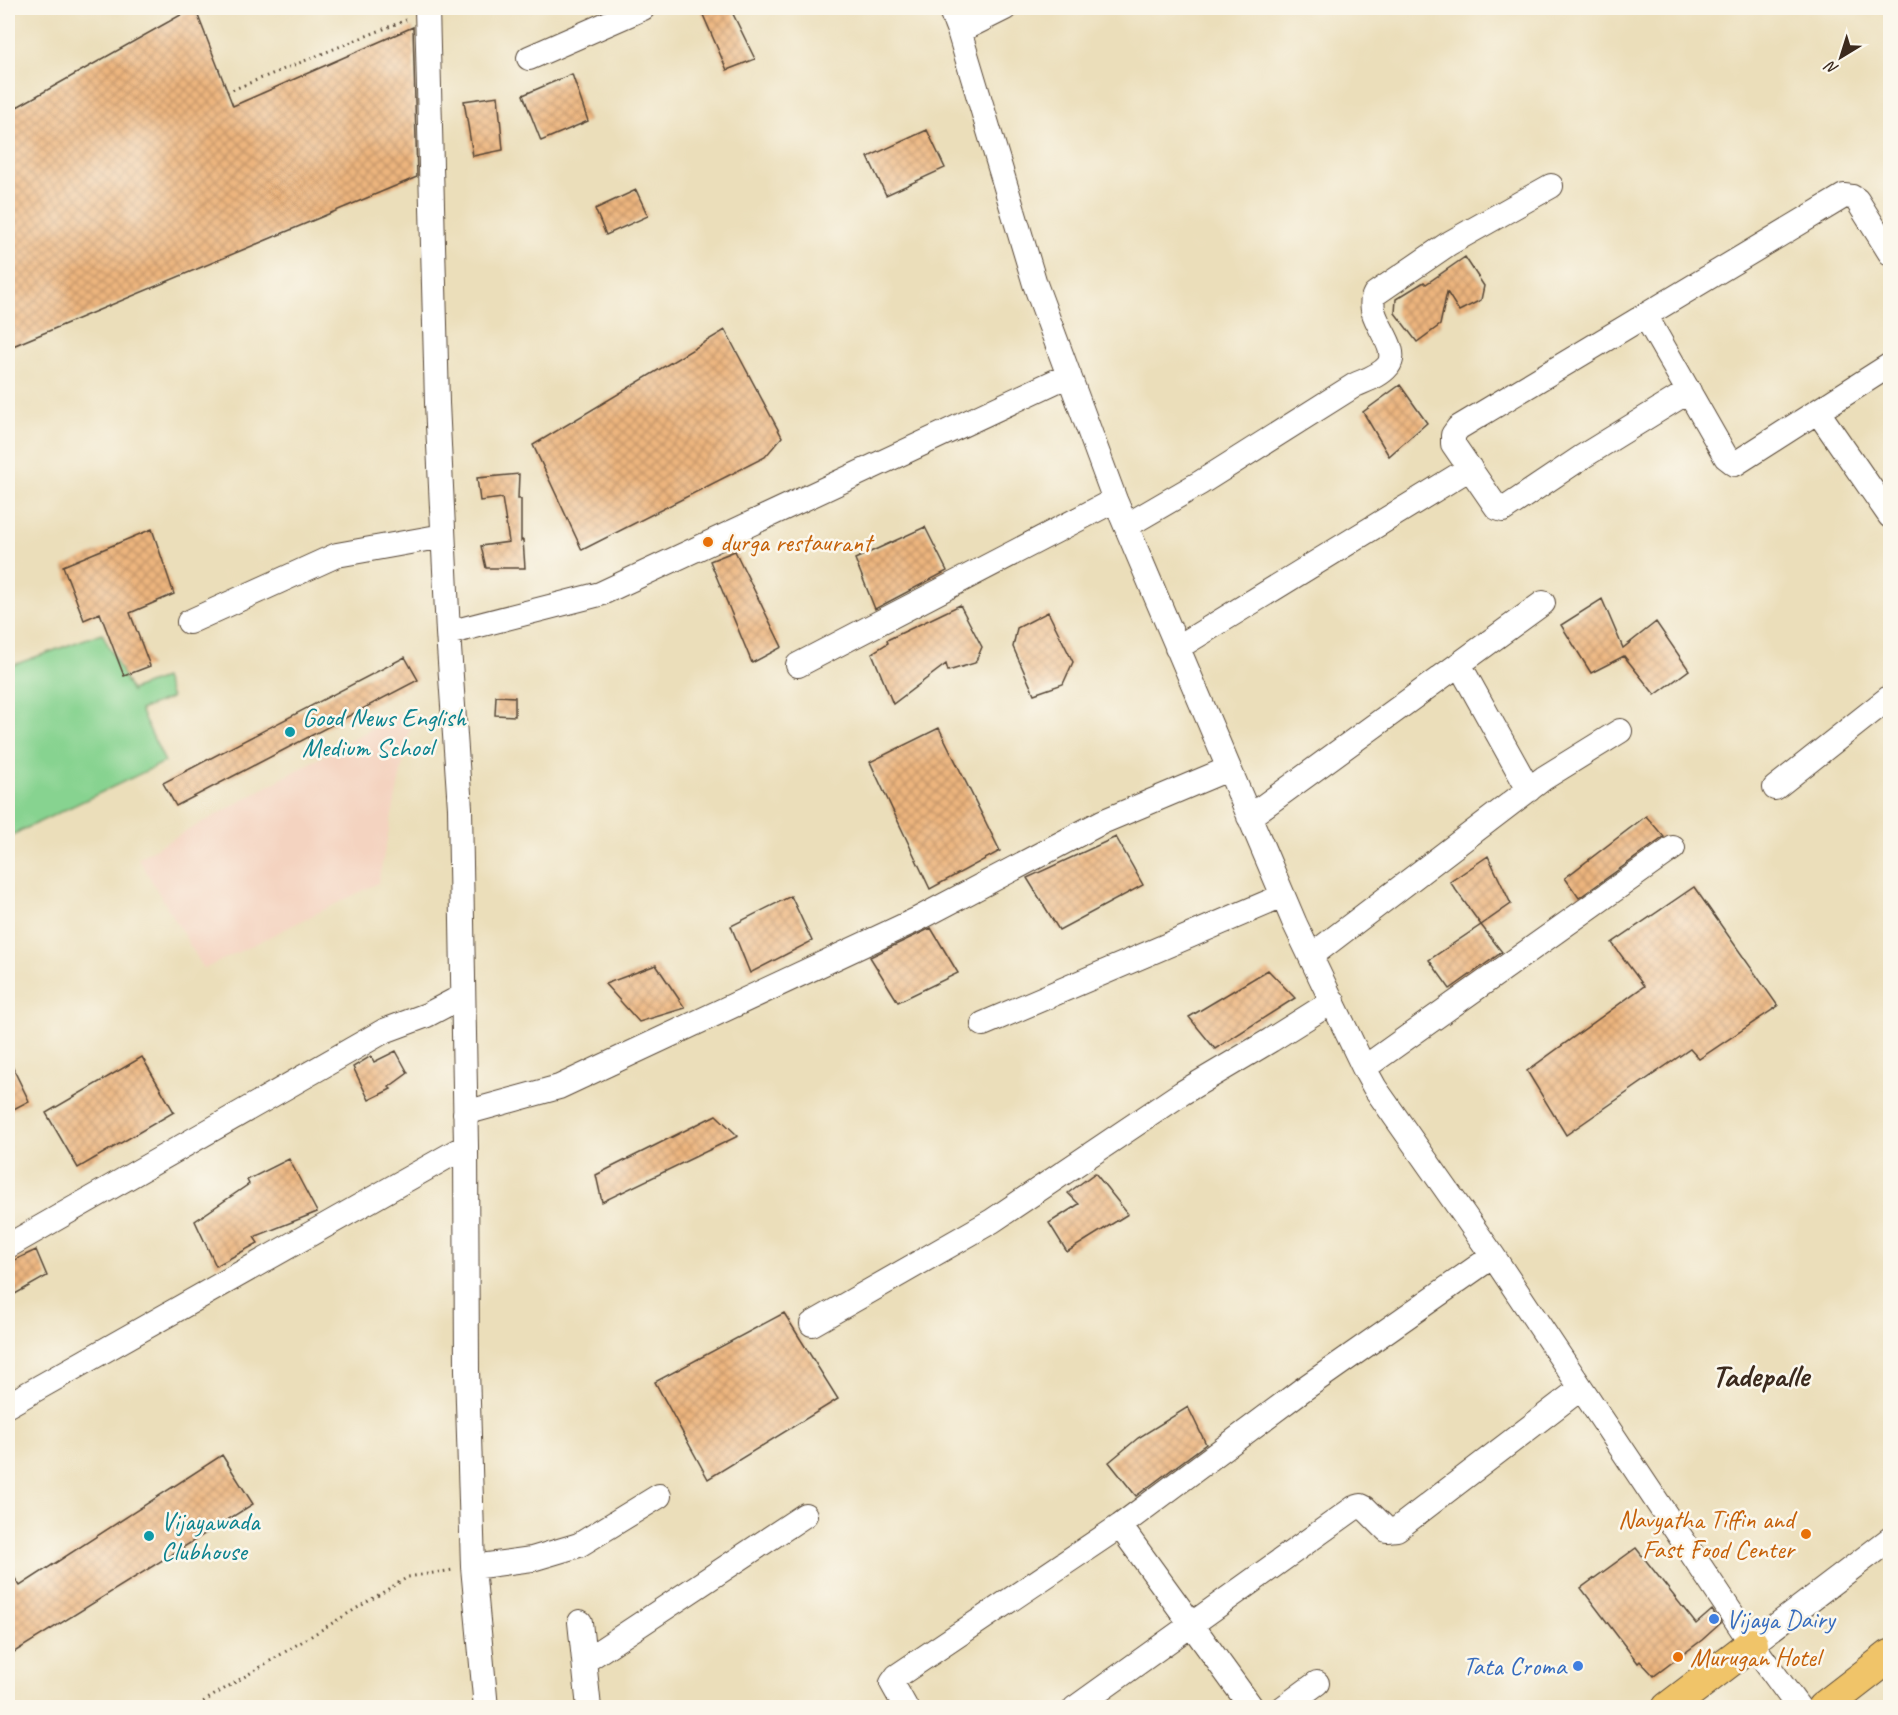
<svg xmlns="http://www.w3.org/2000/svg" width="1898" height="1715" font-family="Caveat,sans-serif">
<style>
.built{fill:#f4d3c0}
.grass{fill:#87d390;stroke:#617e57;stroke-width:1.5}
.building{fill:url(#building-cross-hatch)}
.lines{fill:none;stroke-linecap:round;stroke-linejoin:round}
.minor-casing{stroke:#554535;stroke-width:26}
.major-casing{stroke:#554535;stroke-width:34}
.path{stroke:#554535;stroke-width:3;stroke-dasharray:1.5 4.5;stroke-linecap:butt}
.minor{stroke:#fff;stroke-width:24}
.major{stroke:#f0c469;stroke-width:32}
.food-dot{fill:#e8710a;stroke:#fbf7ec;stroke-width:2}
.culture-dot{fill:#0f9aa8;stroke:#fbf7ec;stroke-width:2}
.shop-dot{fill:#3f7fe0;stroke:#fbf7ec;stroke-width:2}
.labels{text-anchor:middle;stroke-width:5;stroke-linejoin:round;paint-order:stroke}
.food-label{font-size:26px;fill:#c56008;stroke:#fbf7ec;text-anchor:start}
.culture-label{font-size:26px;fill:#0d838f;stroke:#fbf7ec;text-anchor:start}
.shop-label{font-size:26px;fill:#366cbe;stroke:#fbf7ec;text-anchor:start}
.district-label{font-size:32px;font-weight:bold;fill:#3b2a1e;stroke:#fbf7ec}
</style>
<defs>
<pattern id="building-cross-hatch" width="8" height="8" patternUnits="userSpaceOnUse" patternTransform="scale(1.5)"><rect width="8" height="8" fill="#edb57e"/><path d="M0 0l8 8M0 8l8-8" fill="none" stroke="#c19367"/></pattern>
</defs>
<rect width="100%" height="100%" fill="#fbf7ec"/>
<filter id="ink" filterUnits="userSpaceOnUse"><feTurbulence type="fractalNoise" baseFrequency=".0167" numOctaves="2"/><feDisplacementMap in="SourceGraphic" scale="12" xChannelSelector="R" yChannelSelector="G"/><feConvolveMatrix kernelMatrix="1 2 1 2 8 2 1 2 1" color-interpolation-filters="sRGB"/></filter>
<filter id="wash" filterUnits="userSpaceOnUse"><feTurbulence type="fractalNoise" baseFrequency=".008" numOctaves="4" result="noise"/><feDisplacementMap in="SourceGraphic" scale="24" xChannelSelector="R" yChannelSelector="G"/><feGaussianBlur stdDeviation="1.35" result="paint"/><feColorMatrix in="noise" values="0 0 0 0 0 0 0 0 0 0 0 0 0 0 0 0 0 1.4 0 .05"/><feComposite in="paint" operator="in"/></filter>
<g filter="url(#wash)">
<rect width="100%" height="100%" fill="#ebdeba"/>
<path class="built" d="M415 705 378 883 204 969 138 858Z"/>
<path class="grass" d="M102 633 132 693 131 690 164 678 171 698 140 710 165 762 8 837V667Z"/>
<g id="blocks">
<path class="building" d="M193 8H195L233 106 413 27 417 177 8 348V112Z
M700 8H730L755 59 727 70Z
M572 74 588 121 541 141 523 95Z
M498 96 503 150 473 156 464 101Z
M927 130 945 168 886 195 868 157Z
M636 190 648 216 606 235 595 209Z
M1465 257 1484 286 1481 300 1459 311 1447 292 1440 325 1417 342 1395 313 1396 299 1424 282 1426 284Z
M725 330 782 437 765 457 582 550 533 445Z
M1400 385 1427 423 1389 456 1363 412Z
M519 474 518 499H521V541L523 540 525 568H486L481 546 509 542 502 498 480 501 477 478Z
M925 527 947 571 875 609 855 559Z
M152 529 174 594 130 613 150 666 124 676 100 613 84 620 63 566Z
M735 551 782 647 752 663 710 561Z
M1602 599 1623 648 1656 622 1689 670 1655 695 1624 656 1591 673 1561 625Z
M960 605 982 647 975 663 948 671 946 664 893 704 872 653 888 643 887 640Z
M1048 612 1073 662 1063 684 1034 694 1013 647 1017 628Z
M405 657 418 680 176 806 163 783Z
M496 696 515 697V716L495 715Z
M939 728 1000 851 930 889 870 762Z
M1646 816 1664 837 1579 898 1565 878Z
M1116 837 1143 885 1059 930 1027 878Z
M1488 856 1511 904 1481 925 1450 882Z
M1694 887 1778 1006 1699 1059 1690 1049 1566 1135 1527 1071 1644 986 1612 943Z
M791 896 812 941 750 973 731 926Z
M1481 925 1502 952 1450 989 1429 960Z
M931 928 958 973 898 1002 870 957Z
M656 965 685 1008 639 1022 605 984Z
M1268 970 1295 998 1215 1049 1189 1017Z
M396 1051 408 1073 389 1087 391 1089 369 1100 353 1067 371 1056 374 1062Z
M142 1057 174 1112 78 1168 46 1113Z
M8 1058 29 1101 8 1112Z
M716 1115 738 1136 602 1202 596 1175Z
M289 1159 317 1212 254 1237 258 1243 216 1266 195 1221 249 1184 247 1180Z
M1095 1173 1128 1214 1067 1252 1049 1223 1079 1204 1068 1193Z
M36 1250 47 1276 8 1298V1263Z
M784 1313 838 1399 708 1479 655 1382Z
M1188 1407 1206 1444 1136 1496 1109 1462 1138 1438Z
M222 1455 253 1504 8 1656V1568L20 1586Z
M1636 1548 1696 1624 1712 1610 1721 1623 1702 1640 1654 1676 1640 1661 1638 1663 1581 1588Z"/>
</g>
</g>
<g filter="url(#ink)">
<use href="#blocks" fill-opacity="0" stroke="#554535" stroke-width="1.5"/>
<g class="lines">
<g class="minor-casing">
<path id="minor" d="M427 8 437 403 448 633 460 808 466 1146 467 1370 473 1567 486 1708
M950 8 959 31 1035 284 1115 500 1295 924 1364 1068 1375 1088 1493 1256 1752 1644 1799 1708
M959 31 1005 8
M529 58 643 8
M1645 315 1726 457 1735 464 1890 365
M1689 391 1582 457 1503 510 1497 508 1453 444V435L1458 428 1844 196 1852 197 1857 200 1890 253
M1818 412 1890 516
M1126 526 1200 483 1355 385C1366 380 1380 376 1388 366 1403 346 1362 317 1375 294L1448 244 1551 186
M189 622 337 555 443 536
M448 633 600 594 1069 375
M1177 648 1470 468
M1459 664 1529 790
M798 665 1115 500
M1775 788 1890 697
M1249 817 1543 603
M1311 956 1544 778 1620 731
M983 1024 1283 896
M1364 1068 1673 848
M465 1113 559 1087 918 919 1102 822 1228 769
M8 1246 384 1031 427 1015 463 996
M812 1324 992 1221 1182 1093 1271 1040 1333 1001
M8 1405 466 1146
M1120 1526 1252 1708
M473 1567 532 1559 579 1545 659 1496
M580 1622 589 1708
M1752 1644 1890 1539
M585 1661 805 1515
M906 1708 892 1683 897 1676 1120 1526 1302 1390 1493 1256
M1075 1708 1354 1508 1361 1506 1365 1508 1387 1530 1397 1529 1581 1388
M1283 1708 1317 1683"/>
</g>
<g class="major-casing">
<path id="major" d="M1668 1708 1752 1644
M1823 1708 1890 1656"/>
</g>
<path class="path" d="M227 92 406 20
M193 1708 408 1577 453 1570"/>
<use href="#minor" class="minor"/>
<use href="#major" class="major"/>
</g>
</g>
<g class="food-dot">
<circle cx="708" cy="542" r="6"/>
<circle cx="1806" cy="1534" r="6"/>
<circle cx="1678" cy="1657" r="6"/>
</g>
<g class="culture-dot">
<circle cx="290" cy="732" r="6"/>
<circle cx="149" cy="1536" r="6"/>
</g>
<g class="shop-dot">
<circle cx="1714" cy="1619" r="6"/>
<circle cx="1578" cy="1666" r="6"/>
</g>
<g class="labels">
<g class="food-label">
<text x="720" y="551">durga restaurant</text>
<text x="1794" y="1528" text-anchor="end">Navyatha Tiffin and<tspan x="1794" dy="30">Fast Food Center</tspan></text>
<text x="1690" y="1666">Murugan Hotel</text>
</g>
<g class="culture-label">
<text x="302" y="726">Good News English<tspan x="302" dy="30">Medium School</tspan></text>
<text x="161" y="1530">Vijayawada<tspan x="161" dy="30">Clubhouse</tspan></text>
</g>
<g class="shop-label">
<text x="1726" y="1628">Vijaya Dairy</text>
<text x="1566" y="1675" text-anchor="end">Tata Croma</text>
</g>
<g class="district-label">
<text x="1760" y="1386">Tadepalle</text>
</g>
</g>
<rect width="1898" height="1715" fill="none" stroke="#fbf7ec" stroke-width="30"/>
<g transform="translate(1841 57) rotate(218)" stroke="#fbf7ec" stroke-width="4.5" paint-order="stroke">
<path d="M0-4.5L10 22L0 15L-10 22Z" fill="#3b2a1e"/>
<text y="-9" font-size="16" font-weight="bold" text-anchor="middle" fill="#3b2a1e">N</text>
</g>
</svg>
